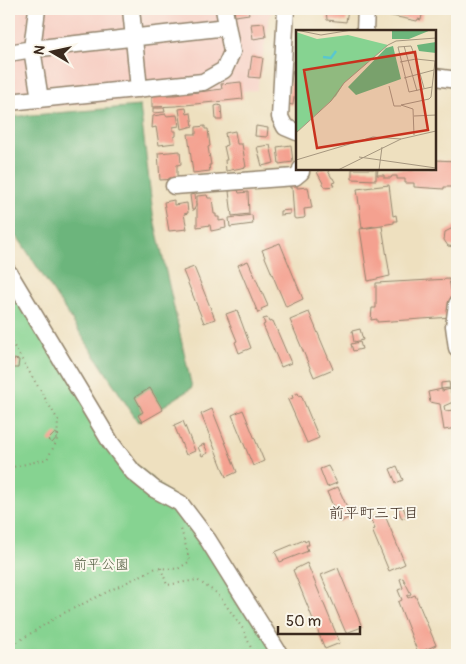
<svg xmlns="http://www.w3.org/2000/svg" width="466" height="664" font-family="Pangolin,'Klee One',sans-serif">
<style>
.built{fill:#f7d1c6}
.green{fill:#86d391;stroke:#607e58}
.forest{fill:#6cb57b;stroke:#54704c}
.building{fill:#f4a190}
.lines{fill:none;stroke-linecap:round;stroke-linejoin:round}
.minor-casing{stroke:#94856e;stroke-width:19}
.path{stroke:#94856e;stroke-width:2;stroke-dasharray:1 4;stroke-linecap:butt}
.minor{stroke:#fff;stroke-width:16}
.labels{text-anchor:middle;stroke-width:4;stroke-linejoin:round;paint-order:stroke}
.park-label{font-size:14px;fill:#525d40;stroke:#fbf7ec}
.neighbourhood-label{font-size:15px;fill:#3b2a1e;stroke:#fbf7ec}
.inset-river{fill:none;stroke:#5ac7ce;stroke-width:2.5}
.inset-road{fill:none;stroke:#a6977f;stroke-width:1}
.view{fill:#c8321e;fill-opacity:0.15;stroke:#c8321e;stroke-width:2.5}
.inset-edge{fill:none;stroke:#3b2a1e;stroke-width:2.5}
</style>
<rect width="100%" height="100%" fill="#fbf7ec"/>
<filter id="ink" filterUnits="userSpaceOnUse"><feTurbulence type="fractalNoise" baseFrequency=".02" numOctaves="2"/><feDisplacementMap in="SourceGraphic" scale="10" xChannelSelector="R" yChannelSelector="G"/><feConvolveMatrix kernelMatrix="1 2 1 2 8 2 1 2 1" color-interpolation-filters="sRGB"/></filter>
<filter id="wash" filterUnits="userSpaceOnUse"><feTurbulence type="fractalNoise" baseFrequency=".0096" numOctaves="4" result="noise"/><feDisplacementMap in="SourceGraphic" scale="20" xChannelSelector="R" yChannelSelector="G"/><feGaussianBlur stdDeviation="1.12" result="paint"/><feColorMatrix in="noise" values="0 0 0 0 0 0 0 0 0 0 0 0 0 0 0 0 0 1.4 0 .05"/><feComposite in="paint" operator="in"/></filter>
<g filter="url(#wash)">
<rect width="100%" height="100%" fill="#eee0bf"/>
<path class="built" d="M9 9H273L269 20 257 90 9 110Z"/>
<path class="green" d="M9 275 111 443 180 503 280 655H9Z"/>
<path class="forest" d="M140 106 153 214 192 388 138 422 21 242 9 229V117Z"/>
<g id="blocks">
<path class="building" d="M234 9H248L249 14 235 16Z
M326 9H348L346 22 327 20Z
M383 9H420L423 10 421 20 418 19 417 21 382 14Z
M264 23 266 37 253 39 251 24Z
M252 56 263 58 260 78 249 77Z
M296 60 297 98 294 97 293 105 287 104 293 70 295 71Z
M241 82 243 99 176 106 152 107V95H175L222 89 221 84Z
M218 105 221 106 222 120H216L215 106Z
M153 108H164L165 112 153 113Z
M186 108 187 114 191 113 193 126 182 129 179 109Z
M166 114V116L177 115 179 126 173 127V131H176V136L174 137 175 143 159 145 156 127 152 128 153 116Z
M205 126V129H208L210 146 208 147 211 165H209L210 171 193 173 188 134H196V127Z
M256 126 268 128 267 137 255 136Z
M235 131 237 144H242L246 167 226 171 225 160H227L224 146 227 145 225 133Z
M270 145 274 163 262 166 257 147Z
M291 145 293 162 279 164 277 147Z
M180 151 181 164 177 165V179L160 180 158 153Z
M435 160 457 161V187H444V189L414 187V183H405V179H397V176H392L391 178H384V175H377L378 169H435Z
M324 169H327L332 178H333L335 182 332 183 334 186 325 187 317 172Z
M352 169H376V180L352 179Z
M290 182H297V188L308 187 312 208 304 209 305 217 304 218 296 219 294 218 292 188H290Z
M389 185 393 216 396 215 397 221H394V223L362 228 357 189Z
M238 190 239 193 248 192 249 214 232 216 229 191Z
M195 194 196 205 194 210H192L190 195Z
M207 195 208 198H212L214 214H216V217H219V221L225 220 226 228 211 231 210 225 197 227V196Z
M174 200V205L187 203 188 213 184 214 187 229 169 231 164 202Z
M290 210V214L280 215V211Z
M252 215 253 224 230 227 229 218Z
M382 226 390 276 368 281 360 229Z
M453 226 457 227V247L448 246 444 240 445 232 453 228Z
M280 243 303 299 286 307 262 250Z
M248 261 268 306 261 309 262 311 258 313 238 265Z
M194 267 215 319 204 323 183 271Z
M449 279 451 290 455 289V296H451L452 317 377 322V319L371 320 372 308H376V283Z
M237 310 251 348 239 353 235 342 237 341 226 314Z
M309 312 333 369 314 377 290 320Z
M267 318 269 322 273 321 291 363 281 367 263 325 265 324 263 319Z
M360 329 363 340 354 342 352 331Z
M360 342 362 349 353 351 351 344Z
M14 359 19 360 18 368H13Z
M449 382 450 388 441 389V383Z
M150 388 163 410 142 422 138 415 143 412 135 397Z
M442 389V391L451 389V393H453V402L444 406 445 411 454 410 457 428 444 430 440 404 430 402 428 392Z
M298 393 299 396 301 395 319 438 307 443 288 400 293 398 292 395Z
M212 409 237 472 226 477 201 414Z
M243 410 264 461 253 466 232 415Z
M183 421 195 451 186 455 174 425Z
M55 433 59 435 52 443 48 440Z
M204 444 208 453 202 456 198 447Z
M328 466 337 483 327 487 320 469Z
M397 466 403 480 396 483 390 469Z
M338 487 351 516 341 522 339 520 327 492Z
M403 507 407 517 402 519 398 509Z
M384 513 405 564 389 571 372 530 375 529 370 518Z
M304 540 305 542 308 540 309 545H306L308 551 280 562 275 552Z
M307 563 340 643 325 649 293 570Z
M338 568 362 627 346 633 321 575Z
M403 578 411 594 407 596 408 598 415 595 436 645 418 653 398 602 402 600 398 590 403 588 400 579Z
M435 648 437 655H426L425 652Z"/>
</g>
</g>
<g filter="url(#ink)">
<use href="#blocks" fill-opacity="0" stroke="#94856e" stroke-width="1"/>
<g class="lines">
<g class="minor-casing">
<path id="minor" d="M37 9 32 49 40 99
M131 9 139 89
M286 9 280 117 285 127 297 132
M365 31 366 9
M9 53 32 49 227 27
M435 77 457 80
M9 102 203 82 224 70 232 52 224 9
M174 186 295 177 301 172V169
M9 273 111 443 133 472 154 489 180 503 208 540 280 655
M457 304 454 326 457 348"/>
</g>
<path class="path" d="M9 338 58 420 57 441 47 459 9 468
M161 568 167 585 197 580 218 594 243 629 254 655
M9 647 60 615 156 568 178 569 190 561 181 529"/>
<use href="#minor" class="minor"/>
</g>
</g>
<g class="labels">
<g class="park-label">
<text x="101" y="569">前平公園</text>
</g>
<g class="neighbourhood-label">
<text x="374" y="518">前平町三丁目</text>
</g>
</g>
<g transform="translate(296 30)">
<rect width="140" height="140" fill="#eee0bf"/>
<path d="M0 2 21 9 52 5 92 15 48 53 40 66 0 103Z" fill="#86d391"/>
<path d="M96 0H135L113 9H96ZM140 12V23L123 21 121 15ZM97 16 105 49 60 65 52 57 90 18Z" fill="#6cb57b"/>
<path class="inset-river" d="M27 27 35 28 40 21"/>
<path class="inset-road" d="M0 0 25 5 56 0M108 16 121 61M104 32 120 29 128 58M108 48 138 40M93 56 98 76H105M118 86 140 85M0 103 35 71 48 53 92 15 100 11 140 8M118 105 117 79 105 75 133 69 135 67 139 31 120 29 115 16 102 17 113 62 136 57M63 127 140 138M0 130 77 107 105 109M42 140 105 109 140 101M83 140 86 117"/>
<path class="view" d="M119 22 132 100 21 118 8 40Z"/>
<rect width="140" height="140" class="inset-edge"/>
</g>
<rect width="466" height="664" fill="none" stroke="#fbf7ec" stroke-width="30"/>
<g transform="translate(52 52) rotate(279)" stroke="#fbf7ec" stroke-width="4" paint-order="stroke">
<path d="M0-4L9 19L0 12L-9 19Z" fill="#3b2a1e"/>
<text y="-8" font-size="14" font-weight="bold" text-anchor="middle" fill="#3b2a1e">N</text>
</g>
<path d="M278 626v8h82v-8" fill="none" stroke="#3b2a1e" stroke-width="2.5"/>
<text x="286" y="626" font-size="15" fill="#3b2a1e" stroke="#fbf7ec" stroke-width="4" paint-order="stroke">50 m</text>
</svg>
